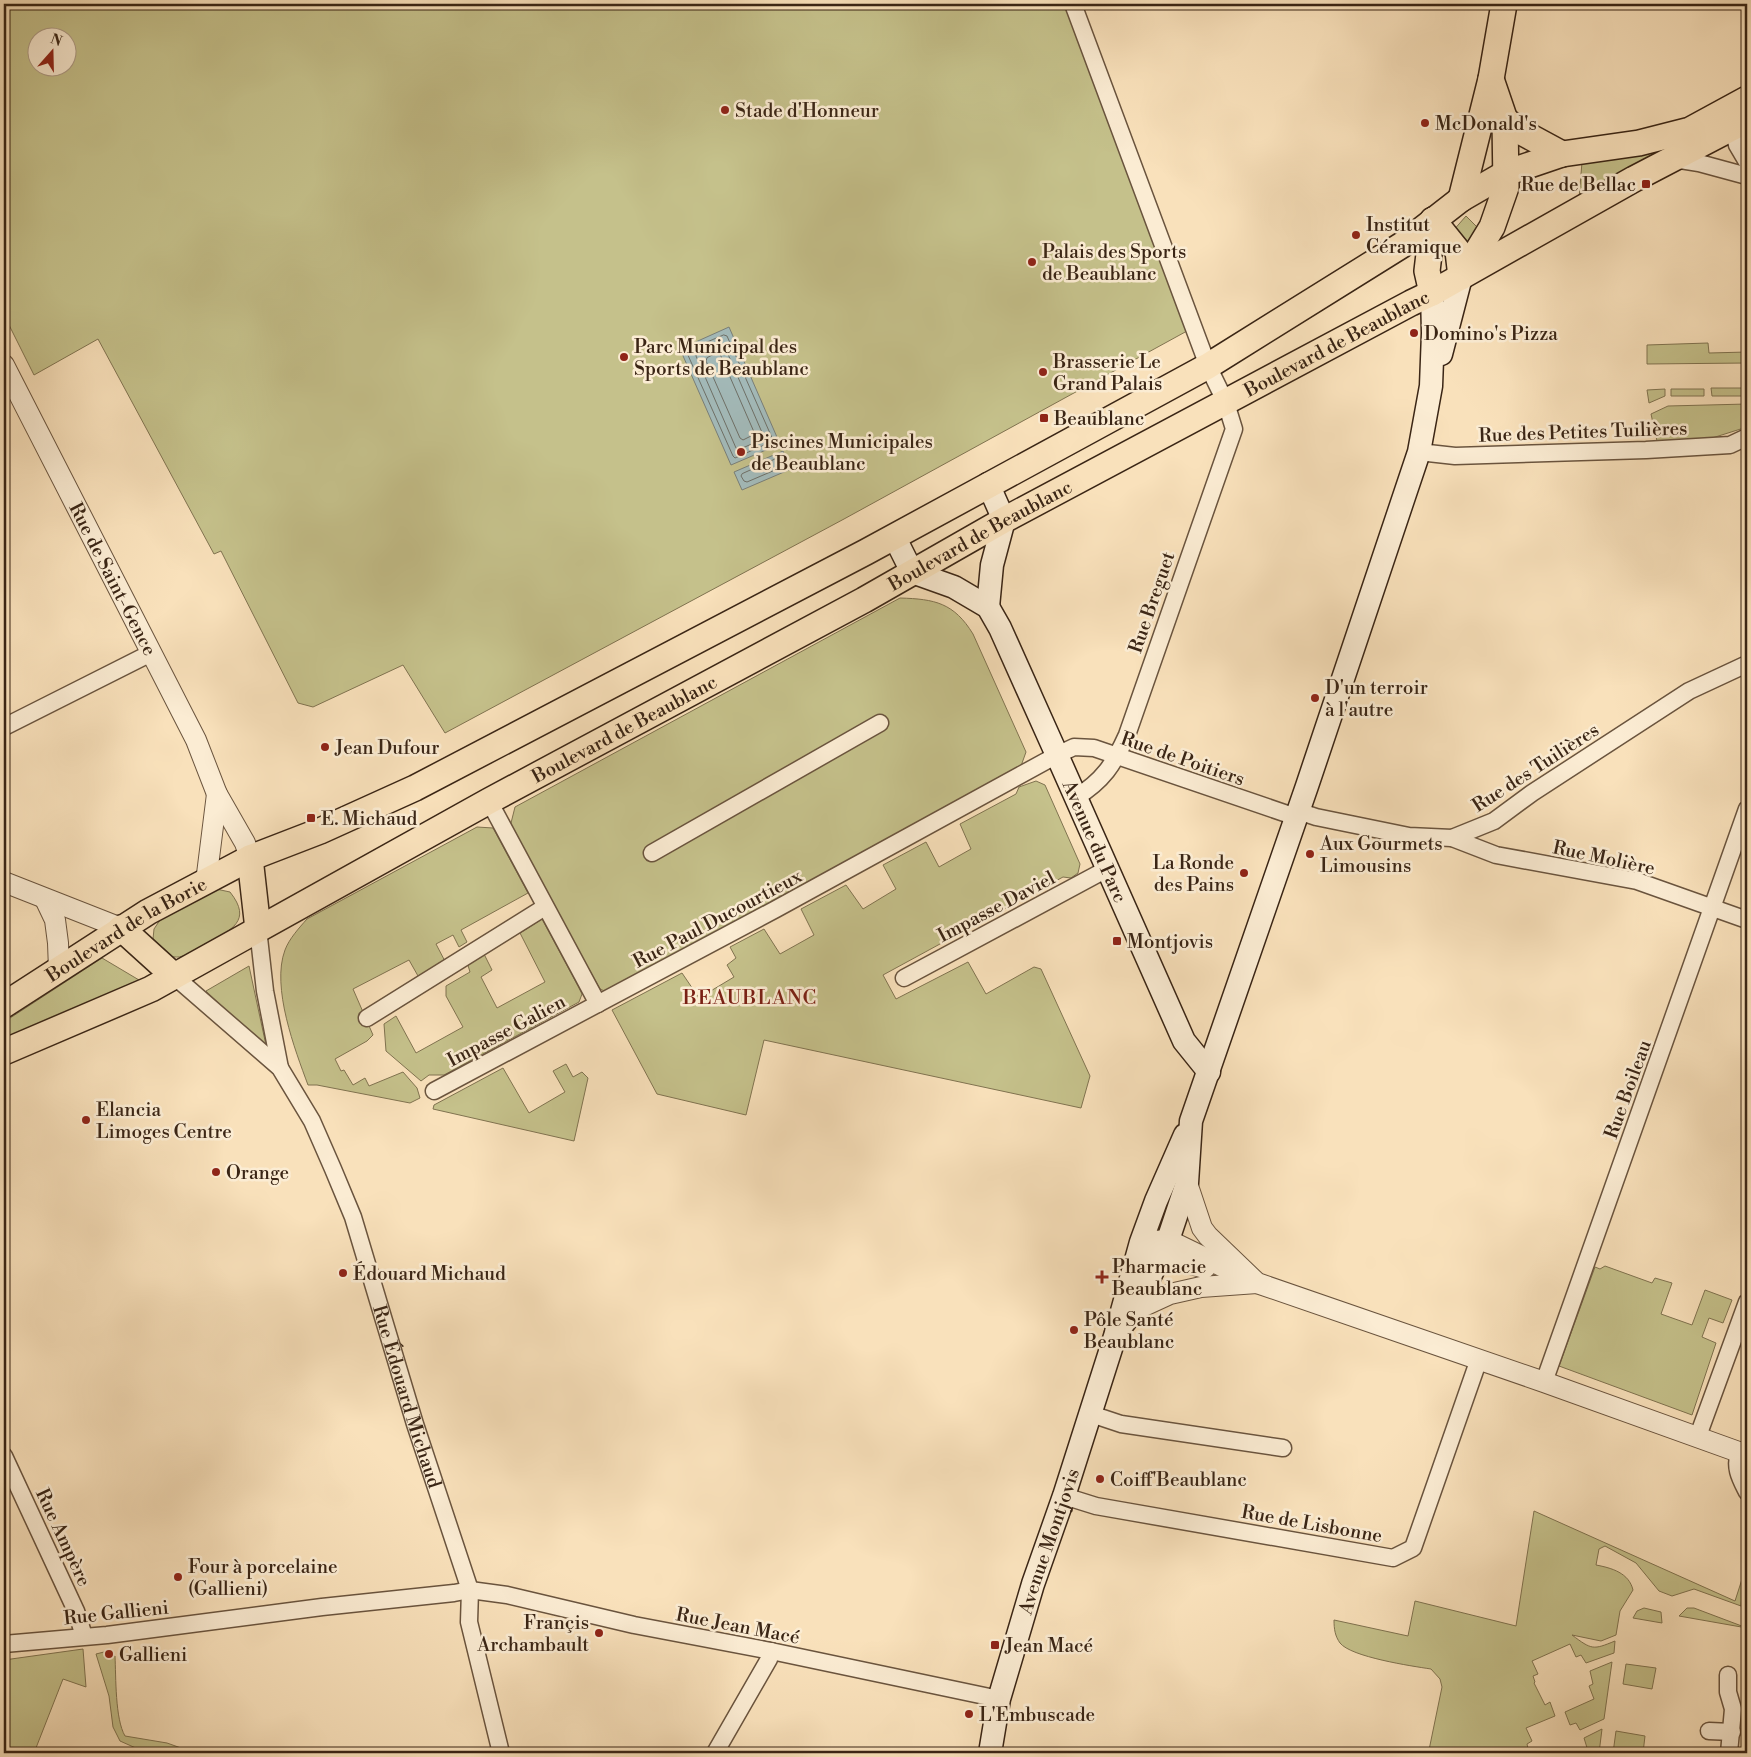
<svg xmlns="http://www.w3.org/2000/svg" width="1751" height="1757" font-family="'Libre Bodoni',serif">
<style>
.green{fill:#c5c18b;stroke:#807350;fill-rule:evenodd}
.water{fill:#a3bbbb;stroke:#797f79}
.lines{fill:none;stroke-linecap:round;stroke-linejoin:round}
.shore{stroke:#6e7068;stroke-width:1}
.minor-casing{stroke:#6a543e;stroke-width:19}
.tertiary-casing{stroke:#6a543e;stroke-width:22}
.secondary-casing{stroke:#3a2515;stroke-width:25}
.primary-casing{stroke:#3a2515;stroke-width:28}
.minor{stroke:#fbecd3;stroke-width:16}
.tertiary{stroke:#fbecd3;stroke-width:20}
.secondary{stroke:#fbecd3;stroke-width:22}
.primary{stroke:#f9e1bb;stroke-width:25}
.poi-dot{fill:#8f2418;stroke:#fbecd3;stroke-width:2}
.labels{text-anchor:middle;stroke-width:5;stroke-linejoin:round;paint-order:stroke}
.poi-label{font-size:19px;fill:#3a2515;stroke:#fbecd3;text-anchor:start}
.street-label{font-size:19px;fill:#3a2515;stroke:#fbecd3}
.neighbourhood-label{font-size:20px;letter-spacing:1px;fill:#7a1f14;stroke:#fbecd3}
</style>
<rect width="100%" height="100%" fill="#f9e1bb"/>
<filter id="stains"><feTurbulence type="fractalNoise" baseFrequency=".004" numOctaves="4"/><feColorMatrix values="0 0 0 0 .2 0 0 0 0 .09 0 0 0 0 .02 0 0 0 .5 -.17"/></filter>
<radialGradient id="worn" r=".72"><stop offset=".6" stop-color="#630" stop-opacity="0"/><stop offset="1" stop-color="#630" stop-opacity=".3"/></radialGradient>
<path class="green" d="M4 4H1065L1187 331 844 519 445 733 403 665 313 707 298 703 221 551 214 554 98 339 34 375 4 315ZM38 38H68V68H38Z
M1672 146 1579 199 1582 162Z
M1466 216 1477 227 1479 231 1471 241 1463 248 1452 232Z
M1708 343 1709 353 1747 352V363L1647 364V345Z
M1711 388H1743V396H1712Z
M1665 389V396L1649 403 1647 390Z
M1671 389H1704V396H1671Z
M1747 404V427L1709 439 1657 441 1651 414 1668 406Z
M900 598C935 599 954 603 973 634L1026 752 1021 766 607 992 600 989 510 827 515 807Z
M1036 781 1045 785 1080 864 1078 873 1071 878 1063 877 883 975 896 999 968 962 986 994 1034 967 1041 969 1090 1076 1081 1108 764 1040 746 1115 657 1094 612 1010 682 973 699 998 734 977 727 965 736 958 730 947 764 929 780 954 814 935 801 909 846 885 863 909 896 889 883 865 926 842 939 867 971 849 960 824 1016 794 1019 787Z
M477 827 493 828 528 893 461 930 467 942 459 947 453 935 436 944 448 967 422 983 409 960 353 989 373 1035 367 1041 335 1059 341 1071 344 1070 353 1085 365 1078 369 1086 403 1072 417 1088 420 1098 410 1103 317 1085H308C295 1050 271 987 285 950 289 939 299 928 307 919Z
M216 889 230 892C253 921 231 930 207 943 199 947 191 954 183 956 174 959 167 955 160 952L153 939 154 929 160 920Z
M542 919 578 986 582 994 579 1002 444 1075H429L421 1081 386 1051 384 1024 396 1016 416 1053 463 1027 446 996V986L470 972 467 962 483 952 492 970 481 977 497 1008 545 982 520 933Z
M102 958 139 980 4 1039V1022Z
M249 966 267 1050 206 991Z
M566 1064 573 1077 582 1072 588 1078 574 1141 433 1109 434 1105 503 1068 529 1113 565 1092 553 1071Z
M1605 1266 1652 1283 1655 1278 1672 1283 1661 1314 1692 1325 1705 1290 1732 1300 1723 1323 1709 1318 1702 1337 1716 1343 1692 1415 1559 1366 1595 1267 1600 1269Z
M1534 1511 1735 1601 1744 1573H1747V1593L1742 1594 1741 1606 1694 1589 1672 1596 1659 1591 1636 1563 1605 1546 1599 1549 1596 1565C1612 1568 1629 1573 1633 1590L1620 1611 1616 1635 1601 1641 1572 1635C1592 1650 1593 1650 1615 1641L1614 1653 1586 1663 1581 1655 1576 1657 1570 1644 1532 1661 1538 1674 1533 1676 1535 1682 1534 1683 1545 1705 1550 1702 1555 1716 1526 1728 1532 1741 1527 1744 1529 1753H1427L1429 1750 1442 1687 1440 1679 1431 1669C1411 1666 1351 1657 1340 1643 1335 1636 1334 1629 1334 1620L1408 1636 1415 1601 1516 1626Z
M1644 1608 1661 1612 1662 1623 1633 1618 1637 1611Z
M1687 1608H1694L1747 1628 1679 1616Z
M83 1649 86 1687 63 1679 34 1753H11L4 1751V1745L7 1737 4 1735V1660Z
M104 1652 105 1658 115 1656C116 1677 115 1719 125 1736L167 1743 195 1753H147L120 1741 113 1727 109 1696 96 1654Z
M1612 1662 1604 1719 1580 1730 1576 1723 1570 1725 1565 1712 1594 1699 1589 1686 1593 1684 1590 1671Z
M1626 1664 1656 1668 1652 1689 1623 1684Z
M1602 1729 1599 1753H1583L1588 1751 1584 1738Z
M1616 1731 1645 1736 1643 1753H1613Z"/>
<path class="water" d="M729 327 780 444 731 465 680 349Z
M783 451 791 469 742 490 734 472Z"/>
<g class="lines">
<path class="shore" d="M724 335 727 336 773 440 771 442 735 458 733 456 687 353 689 350Z
M721 343 724 345 764 437 763 439 738 450 736 448 696 356 697 354Z
M717 353 720 354 754 432 753 435 743 440 740 438 706 361 707 358Z
M778 458 781 460 783 464 782 467 747 482 744 481 741 476 742 474Z"/>
<g class="minor-casing">
<g id="minor">
<path d="M1073 4 1208 366 1226 403 1234 429 1127 735C1114 764 1103 781 1075 798"/>
<path d="M1733 127 1737 145 1747 162"/>
<path d="M1674 159 1699 163 1747 176"/>
<path d="M1419 452 1455 456 1646 450 1730 445 1747 437"/>
<path d="M4 727 151 653"/>
<path d="M489 801 598 1004"/>
<path d="M1298 811 1316 817 1409 836 1452 838 1494 821 1532 793 1689 691 1747 664"/>
<path d="M1452 838 1496 855 1637 881 1747 920"/>
<path d="M652 853 880 723"/>
<path d="M258 929 265 991 280 1068"/>
<path id="s1" d="M174 976 280 1068 312 1121 333 1169 353 1217 415 1424 470 1590 469 1622 501 1753"/>
<path d="M904 978 1107 869"/>
<path d="M367 1018 545 907"/>
<path d="M434 1091 776 909 1057 755 1074 747 1094 748 1296 817"/>
<path d="M1544 1382 1747 809"/>
<path d="M1091 1414 1121 1424 1283 1448"/>
<path d="M1698 1436 1747 1302"/>
<path d="M1739 1452C1734 1468 1740 1478 1747 1492"/>
<path d="M4 1456 76 1611 84 1636"/>
<path d="M1064 1496 1096 1506 1393 1558 1413 1548 1479 1359"/>
<path d="M4 1644 107 1635 322 1607 454 1593 470 1590 507 1595 634 1625 771 1651 999 1699"/>
<path d="M1728 1675V1692L1733 1709 1729 1753"/>
<path d="M1709 1731 1732 1732"/>
<path d="M715 1753 769 1659 771 1651"/>
</g>
</g>
<g class="tertiary-casing">
<g id="tertiary">
<path id="s2" d="M4 365 196 740 217 794 245 843 250 858"/>
<path d="M4 882 121 928"/>
<path d="M206 882 217 794"/>
<path d="M45 899 55 920 58 943 59 969"/>
<path d="M1187 1183 1202 1228 1208 1236 1257 1283 1544 1382 1747 1455"/>
<path d="M1141 1242 1168 1240 1240 1275"/>
<path d="M1148 1247 1162 1256 1205 1268"/>
<path d="M1133 1311 1170 1294 1201 1287 1257 1283"/>
</g>
</g>
<g class="secondary-casing">
<g id="secondary">
<path d="M1441 354 1461 277"/>
<path id="s3" d="M894 536 912 572 954 587 988 607 1000 628 1057 755 1184 1041 1209 1072"/>
<path d="M988 607 992 565 1004 520 988 484"/>
<path d="M1116 1333 1133 1311 1168 1240 1187 1183 1191 1121 1307 786 1419 452 1431 386 1433 333 1432 293"/>
<path id="s4" d="M990 1753 999 1699 1033 1584 1064 1496 1116 1333 1141 1242 1156 1201 1185 1135"/>
</g>
</g>
<g class="primary-casing">
<g id="primary">
<path d="M1505 120 1525 134 1562 154"/>
<path d="M1461 199 1491 79 1504 4"/>
<path d="M1433 220 1458 251 1461 277"/>
<path d="M1464 273 1492 227 1506 187 1505 120 1491 79"/>
<path d="M1432 293 1427 271 1433 220"/>
<path d="M250 858 258 929"/>
<path d="M121 928 174 976"/>
<path id="s5" d="M4 1005 148 912 250 858 320 831 415 788 866 552 1208 366 1402 245 1461 199 1506 173 1562 154 1639 143 1690 130 1747 99"/>
<path id="s6" d="M4 1052 151 989 489 801 864 600 1004 520 1411 303 1432 293 1634 179 1747 120"/>
</g>
</g>
<use href="#minor" class="minor"/>
<use href="#tertiary" class="tertiary"/>
<use href="#secondary" class="secondary"/>
<use href="#primary" class="primary"/>
</g>
<g class="poi-dot">
<circle cx="725" cy="110" r="5"/>
<circle cx="1425" cy="123" r="5"/>
<rect x="1641" y="179" width="10" height="10" rx="2.5"/>
<circle cx="1356" cy="235" r="5"/>
<circle cx="1032" cy="262" r="5"/>
<circle cx="1414" cy="333" r="5"/>
<circle cx="624" cy="357" r="5"/>
<circle cx="1043" cy="372" r="5"/>
<rect x="1039" y="413" width="10" height="10" rx="2.5"/>
<circle cx="741" cy="452" r="5"/>
<circle cx="1315" cy="698" r="5"/>
<circle cx="325" cy="747" r="5"/>
<rect x="306" y="813" width="10" height="10" rx="2.5"/>
<circle cx="1310" cy="854" r="5"/>
<circle cx="1244" cy="873" r="5"/>
<rect x="1112" y="936" width="10" height="10" rx="2.5"/>
<circle cx="86" cy="1120" r="5"/>
<circle cx="216" cy="1172" r="5"/>
<circle cx="343" cy="1273" r="5"/>
<path d="M1099.5 1269.5h5v5h5v5h-5v5h-5v-5h-5v-5h5z"/>
<circle cx="1074" cy="1330" r="5"/>
<circle cx="1100" cy="1479" r="5"/>
<circle cx="178" cy="1577" r="5"/>
<circle cx="599" cy="1633" r="5"/>
<rect x="990" y="1640" width="10" height="10" rx="2.5"/>
<circle cx="109" cy="1654" r="5"/>
<circle cx="969" cy="1714" r="5"/>
</g>
<g class="labels">
<g class="poi-label">
<text x="735" y="117">Stade d'Honneur</text>
<text x="1435" y="130">McDonald's</text>
<text x="1636" y="191" text-anchor="end">Rue de Bellac</text>
<text x="1366" y="231">Institut<tspan x="1366" dy="22">Céramique</tspan></text>
<text x="1042" y="258">Palais des Sports<tspan x="1042" dy="22">de Beaublanc</tspan></text>
<text x="1424" y="340">Domino's Pizza</text>
<text x="634" y="353">Parc Municipal des<tspan x="634" dy="22">Sports de Beaublanc</tspan></text>
<text x="1053" y="368">Brasserie Le<tspan x="1053" dy="22">Grand Palais</tspan></text>
<text x="1054" y="425">Beaublanc</text>
<text x="751" y="448">Piscines Municipales<tspan x="751" dy="22">de Beaublanc</tspan></text>
<text x="1325" y="694">D'un terroir<tspan x="1325" dy="22">à l'autre</tspan></text>
<text x="335" y="754">Jean Dufour</text>
<text x="321" y="825">E. Michaud</text>
<text x="1320" y="850">Aux Gourmets<tspan x="1320" dy="22">Limousins</tspan></text>
<text x="1234" y="869" text-anchor="end">La Ronde<tspan x="1234" dy="22">des Pains</tspan></text>
<text x="1127" y="948">Montjovis</text>
<text x="96" y="1116">Elancia<tspan x="96" dy="22">Limoges Centre</tspan></text>
<text x="226" y="1179">Orange</text>
<text x="1112" y="1273">Pharmacie<tspan x="1112" dy="22">Beaublanc</tspan></text>
<text x="353" y="1280">Édouard Michaud</text>
<text x="1084" y="1326">Pôle Santé<tspan x="1084" dy="22">Beaublanc</tspan></text>
<text x="1110" y="1486">Coiff'Beaublanc</text>
<text x="188" y="1573">Four à porcelaine<tspan x="188" dy="22">(Gallieni)</tspan></text>
<text x="589" y="1629" text-anchor="end">Françis<tspan x="589" dy="22">Archambault</tspan></text>
<text x="1005" y="1652">Jean Macé</text>
<text x="119" y="1661">Gallieni</text>
<text x="979" y="1721">L'Embuscade</text>
</g>
<g class="street-label">
<text dy="7" stroke="none"><textPath href="#s6" startOffset="1510">Boulevard de Beaublanc</textPath></text>
<text transform="translate(1583 431) rotate(-2)" y="7">Rue des Petites Tuilières</text>
<text dy="7" stroke="none"><textPath href="#s6" startOffset="1105">Boulevard de Beaublanc</textPath></text>
<text dy="7" stroke="none"><textPath href="#s2" startOffset="240">Rue de Saint-Gence</textPath></text>
<text transform="translate(1151 602) rotate(-71)" y="7">Rue Breguet</text>
<text dy="7" stroke="none"><textPath href="#s6" startOffset="700">Boulevard de Beaublanc</textPath></text>
<text transform="translate(1183 758) rotate(19)" y="7">Rue de Poitiers</text>
<text transform="translate(1535 767) rotate(-33)" y="7">Rue des Tuilières</text>
<text dy="7" stroke="none"><textPath href="#s3" startOffset="382">Avenue du Parc</textPath></text>
<text transform="translate(1604 857) rotate(12)" y="7">Rue Molière</text>
<text transform="translate(996 906) rotate(-28)" y="7">Impasse Daviel</text>
<text transform="translate(717 918) rotate(-28)" y="7">Rue Paul Ducourtieux</text>
<text dy="7" stroke="none"><textPath href="#s5" startOffset="144">Boulevard de la Borie</textPath></text>
<text transform="translate(506 1030) rotate(-28)" y="7">Impasse Galien</text>
<text transform="translate(1627 1089) rotate(-70)" y="7">Rue Boileau</text>
<text dy="7" stroke="none"><textPath href="#s1" startOffset="494">Rue Édouard Michaud</textPath></text>
<text transform="translate(1312 1523) rotate(10)" y="7">Rue de Lisbonne</text>
<text transform="translate(64 1537) rotate(65)" y="7">Rue Ampère</text>
<text dy="7" stroke="none"><textPath href="#s4" startOffset="220">Avenue Montjovis</textPath></text>
<text transform="translate(116 1612) rotate(-6)" y="7">Rue Gallieni</text>
<text transform="translate(738 1625) rotate(11)" y="7">Rue Jean Macé</text>
</g>
<g class="neighbourhood-label">
<text x="750" y="1004">BEAUBLANC</text>
</g>
</g>
<rect width="1751" height="1757" fill="none" stroke="#f9e1bb" stroke-width="20"/>
<rect x="5" y="5" width="1741" height="1747" fill="none" stroke="#3a2515" stroke-width="2.5"/>
<rect x="10" y="10" width="1731" height="1737" fill="none" stroke="#3a2515"/>
<g transform="translate(52 52) rotate(20)"><circle r="24" fill="#fbecd3" stroke="#ae9c87"/>
<path d="M0-4L9 19L0 12L-9 19Z" fill="#8f2418"/>
<text y="-8" font-size="14" font-weight="bold" text-anchor="middle" fill="#3a2515">N</text>
</g>
<rect width="100%" height="100%" filter="url(#stains)"/>
<rect width="100%" height="100%" fill="url(#worn)"/>
</svg>
